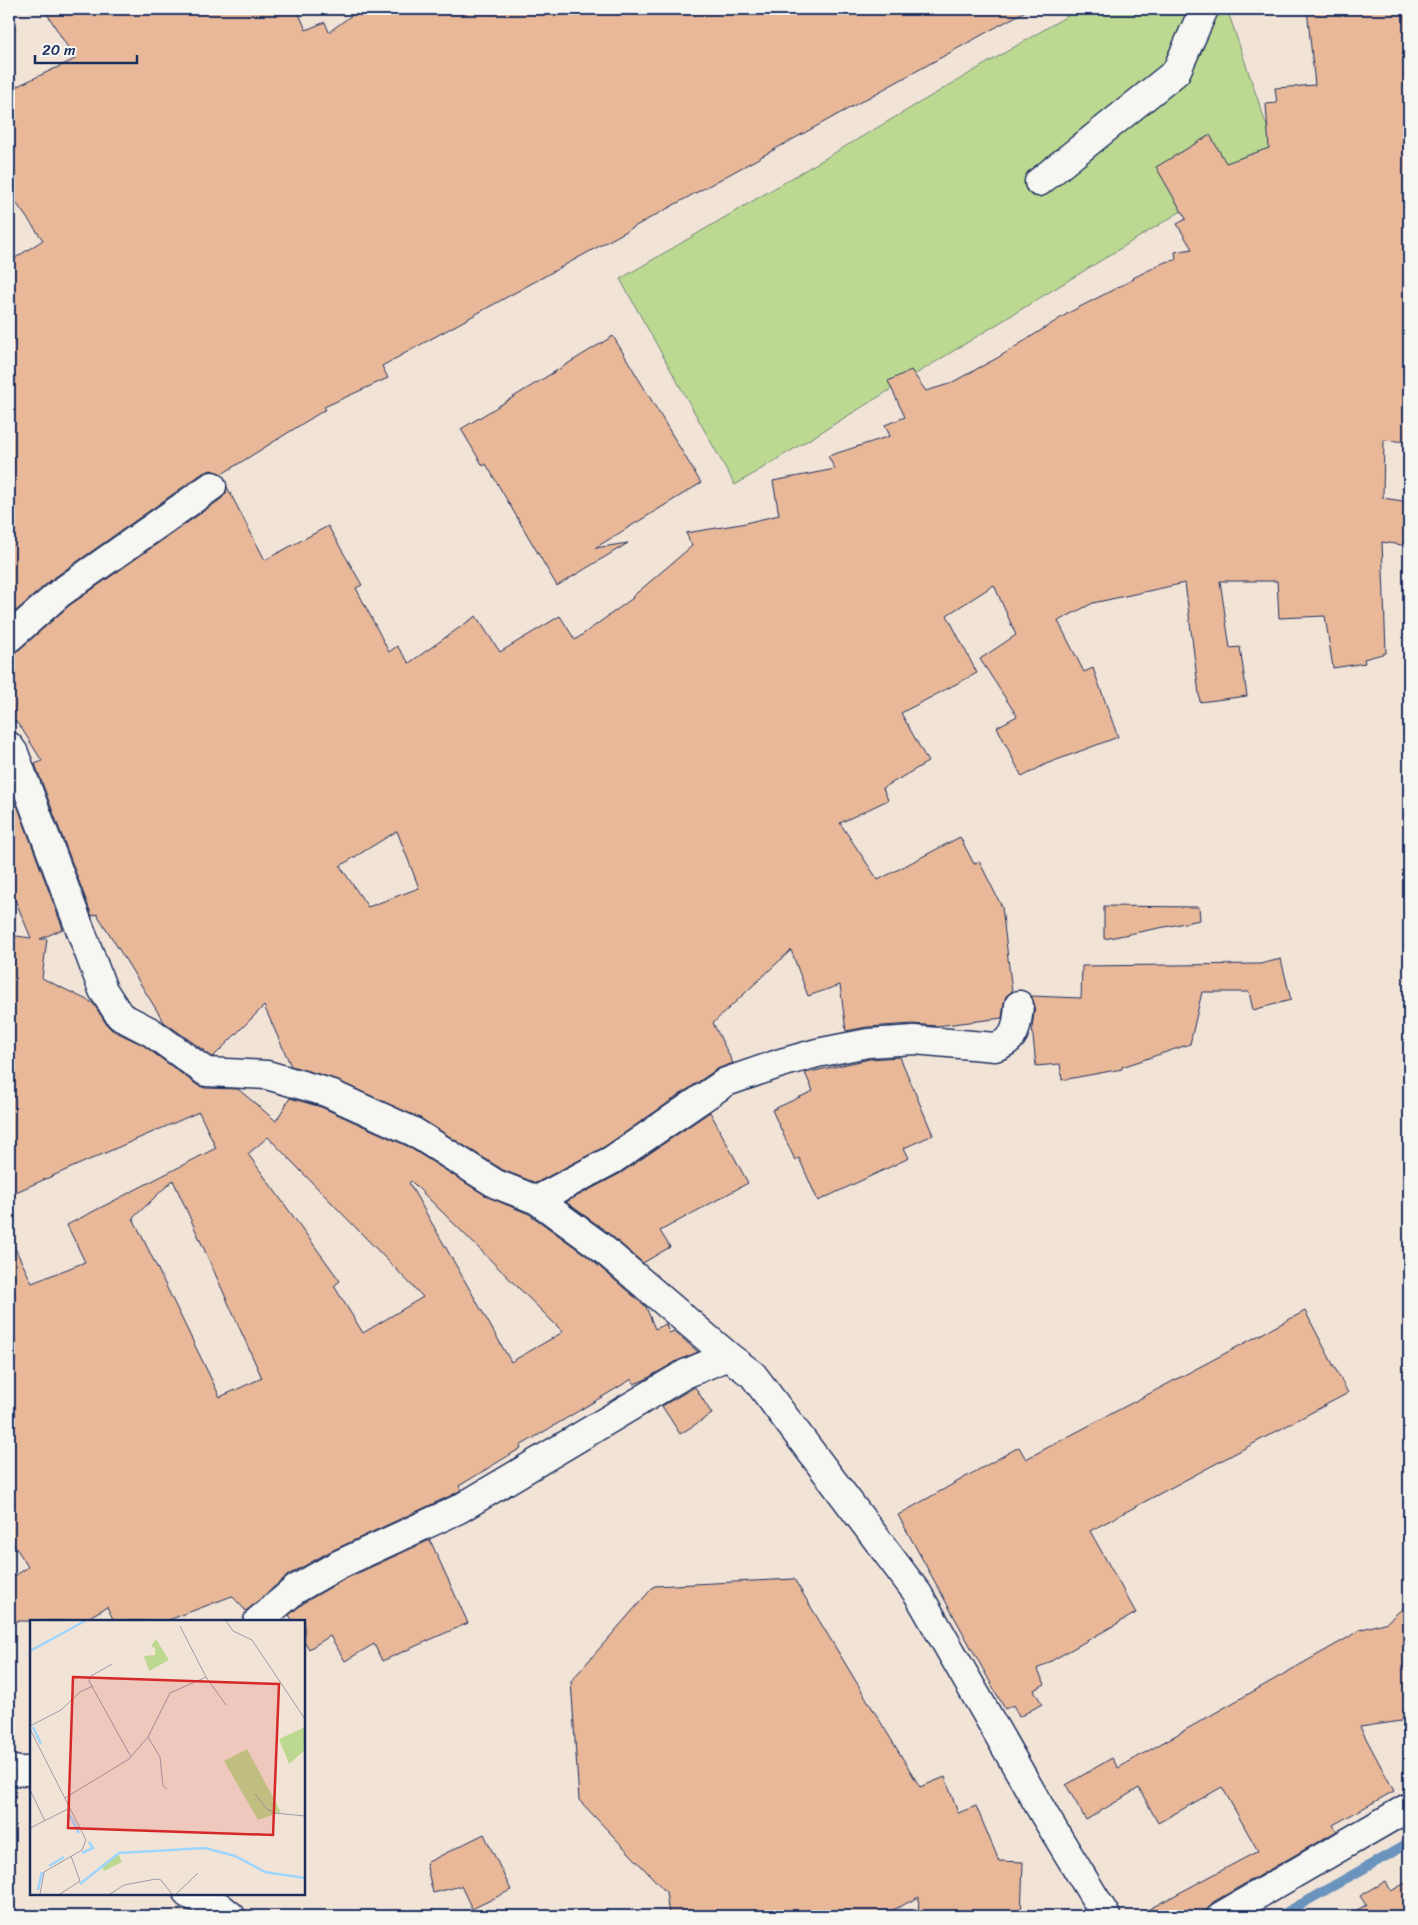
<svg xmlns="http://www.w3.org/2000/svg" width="1418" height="1925" font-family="Sriracha,sans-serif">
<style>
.green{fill:#bdd991;stroke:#6c8478}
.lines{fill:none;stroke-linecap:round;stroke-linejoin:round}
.stream{stroke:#6a93bd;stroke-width:10}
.building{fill:#e8b899;stroke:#1b2f5e;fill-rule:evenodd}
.minor-casing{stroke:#1b2f5e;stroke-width:31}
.minor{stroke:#f6f6f2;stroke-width:28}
.inset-river{fill:none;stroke:#9ed5fd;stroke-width:2.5}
.inset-road{fill:none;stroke:#9c9ba7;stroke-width:1}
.view{fill:#d62828;fill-opacity:0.15;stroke:#d62828;stroke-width:2.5}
.inset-edge{fill:none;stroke:#1b2f5e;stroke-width:2.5}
</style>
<rect width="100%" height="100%" fill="#f2e3d7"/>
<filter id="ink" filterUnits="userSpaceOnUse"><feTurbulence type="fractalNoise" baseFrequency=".02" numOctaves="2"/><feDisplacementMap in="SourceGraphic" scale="10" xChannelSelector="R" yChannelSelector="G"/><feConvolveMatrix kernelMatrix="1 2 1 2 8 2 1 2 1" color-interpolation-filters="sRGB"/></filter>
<g filter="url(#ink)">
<path class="green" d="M1079 9H1227L1276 153 735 485 620 279Z"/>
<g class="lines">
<path class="stream" d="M1280 1916 1409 1843"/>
</g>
<path class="building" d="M44 9H297L306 30 325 22 329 32 360 9H1029L382 366 388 378 324 407 326 409 222 474 211 470 203 473 51 580 9 617V262L43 240 9 193V90L75 59Z
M1307 9H1409V190L1407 243H1409V442L1384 440 1383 498 1409 502V546L1382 542 1386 653 1364 659 1365 663 1333 668 1325 616 1279 618 1277 581H1220L1230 648 1240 647 1247 696 1200 702 1185 583 1093 603 1058 621 1084 672 1093 668 1118 737 1046 764 1022 777 997 727 1017 716 980 659 1016 635 994 585 947 615 977 673 901 713 928 762 883 788 888 800 840 823 878 880 960 837 974 864 979 861 1002 907 1012 992 1006 996 1004 1003 1002 1018 937 1026 913 1024 867 1027 846 1031 840 985 808 996 791 950 713 1023 733 1063 717 1069 604 1147 536 1183 503 1170 420 1118 332 1078 291 1066 264 1006 213 1057 164 1022 97 914 92 916 35 764 42 761 22 729 9 714V653L19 650 70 605 221 499 226 493 227 487 265 560 328 526 362 585 356 588 389 652 397 646 409 663 476 616 500 652 560 616 575 640 633 598 632 597 692 546 686 533 741 524 779 515 773 481 835 469 828 456 890 436 885 425 905 417 888 381 911 370 926 391 949 384 999 357 1070 312 1134 279 1133 278 1165 262 1176 260 1175 252 1192 249 1177 224 1186 219 1156 167 1210 135 1226 163 1269 148 1266 104 1277 103 1275 88 1315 85ZM397 831 419 888 368 907 340 866Z
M613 336 701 483 595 548 628 543 557 586 486 464 483 466 461 429Z
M9 783 63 929 40 939H47L42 978 93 1003 107 1025 112 1030 143 1045 197 1085 205 1088 238 1089 276 1121 290 1098 321 1107 407 1146 488 1197 529 1214 587 1256 646 1307 655 1329 666 1324 669 1333 674 1331 698 1352 677 1361 644 1380 634 1384 632 1379 520 1446 521 1448 459 1486 461 1490 452 1495 331 1551 288 1575 246 1611 232 1596 166 1621H114L107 1607 82 1621H9V1580L28 1567 9 1536V1236L32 1283 85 1262 67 1225 216 1148 199 1112 9 1195V935L31 938 9 885ZM268 1137 423 1297 363 1333 334 1286 340 1281 248 1154ZM173 1180 262 1378 220 1397 133 1218ZM411 1181 563 1332 511 1362 409 1183Z
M1104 906 1199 907 1200 920 1104 939Z
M1281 959 1291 1000 1253 1010 1249 992H1202L1190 1044 1122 1067V1069L1062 1080 1060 1064 1036 1066 1032 1027 1035 1006 1031 996 1081 998 1082 966 1260 964Z
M900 1057 933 1135 904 1148 909 1158 818 1201 799 1158 795 1160 772 1110 813 1091 805 1073 870 1059Z
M710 1112 748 1183 660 1231 670 1247 643 1263 606 1231 566 1202 621 1173Z
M1305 1311 1348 1393 1090 1531 1136 1613 1037 1669 1045 1684 1034 1690 1042 1704 1019 1717 1013 1705 1005 1709 898 1515 1019 1447 1026 1459Z
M695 1387 712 1414 680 1434 662 1406Z
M430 1540 468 1623 382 1661 374 1644 345 1661 330 1636 309 1649 304 1640V1621H293L289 1615 305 1602 345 1579Z
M794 1579 920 1787 945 1777 958 1813 976 1806 999 1861 1023 1862 1021 1916H918L919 1897 881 1916H669L666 1892 579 1800 571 1681 654 1586Z
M1409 1603V1716L1401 1721 1360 1727 1394 1791 1333 1825 1337 1831 1213 1902 1207 1910 1195 1916H1136L1258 1851 1222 1787 1158 1823 1139 1788 1086 1820 1066 1785 1112 1758 1118 1768 1349 1637 1359 1630 1387 1622Z
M484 1834 511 1890 472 1909 461 1886 433 1893 426 1863Z
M1386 1881 1391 1891 1409 1881V1916H1346L1366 1905 1360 1896Z"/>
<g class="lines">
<g class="minor-casing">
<path id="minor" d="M1039 182 1176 72 1204 9
M9 638 60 593 212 486
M9 746 14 753 103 990 120 1016 151 1032 206 1072 267 1075 326 1092 414 1132 496 1184 537 1200 597 1244 728 1356 753 1375 918 1594 1045 1816 1106 1916
M537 1200 612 1160 726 1082 781 1063 817 1053 868 1043 914 1040 995 1047C1017 1040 1017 1026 1019 1005
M258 1621 296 1589 338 1565 459 1509 685 1374 728 1356
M9 1769 18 1771H31
M188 1894 220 1907 231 1916
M1221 1916 1409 1807"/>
</g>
<use href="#minor" class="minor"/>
</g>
</g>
<g transform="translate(30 1620)">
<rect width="275" height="275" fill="#f2e3d7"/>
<path d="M126 19 139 40 119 51 114 36 125 35V28L121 26ZM275 107V130L259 144 249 119ZM217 129 251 192 228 200 194 141ZM89 235 92 242 74 251 71 245Z" fill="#bdd991"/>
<path class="inset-river" d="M0 31 55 1M3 107 11 124M38 192 49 213M52 233 63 228 59 222M19 246 34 237M50 264 89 233 175 228 205 236 235 252 275 258M8 270 12 252"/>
<path class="inset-road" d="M196 1 203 11 222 20 275 99M150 6 176 57 196 85M82 44 61 56 59 61 101 137M0 106 31 90 50 72 63 66M0 109 56 220 52 230 14 252 10 274M118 117 130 137 133 166 137 169M0 170 15 201M225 174 237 189 245 193 275 196M35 178 99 139 118 117 140 73 176 57M0 208 40 188M30 274 50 261 41 236M80 274 94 265 126 259 131 260 142 274M146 274 168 253"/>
<path class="view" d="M43 57 249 64 243 215 38 208Z"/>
<rect width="275" height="275" class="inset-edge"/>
</g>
<rect width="1418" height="1925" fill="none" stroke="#f6f6f2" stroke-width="30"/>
<rect x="15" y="15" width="1388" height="1895" fill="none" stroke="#1b2f5e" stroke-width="2" filter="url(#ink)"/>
<path d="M35 55v8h102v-8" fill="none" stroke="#1b2f5e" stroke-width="2.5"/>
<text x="42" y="55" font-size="15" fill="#1b2f5e" stroke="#f6f6f2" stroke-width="4" paint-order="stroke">20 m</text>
</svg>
